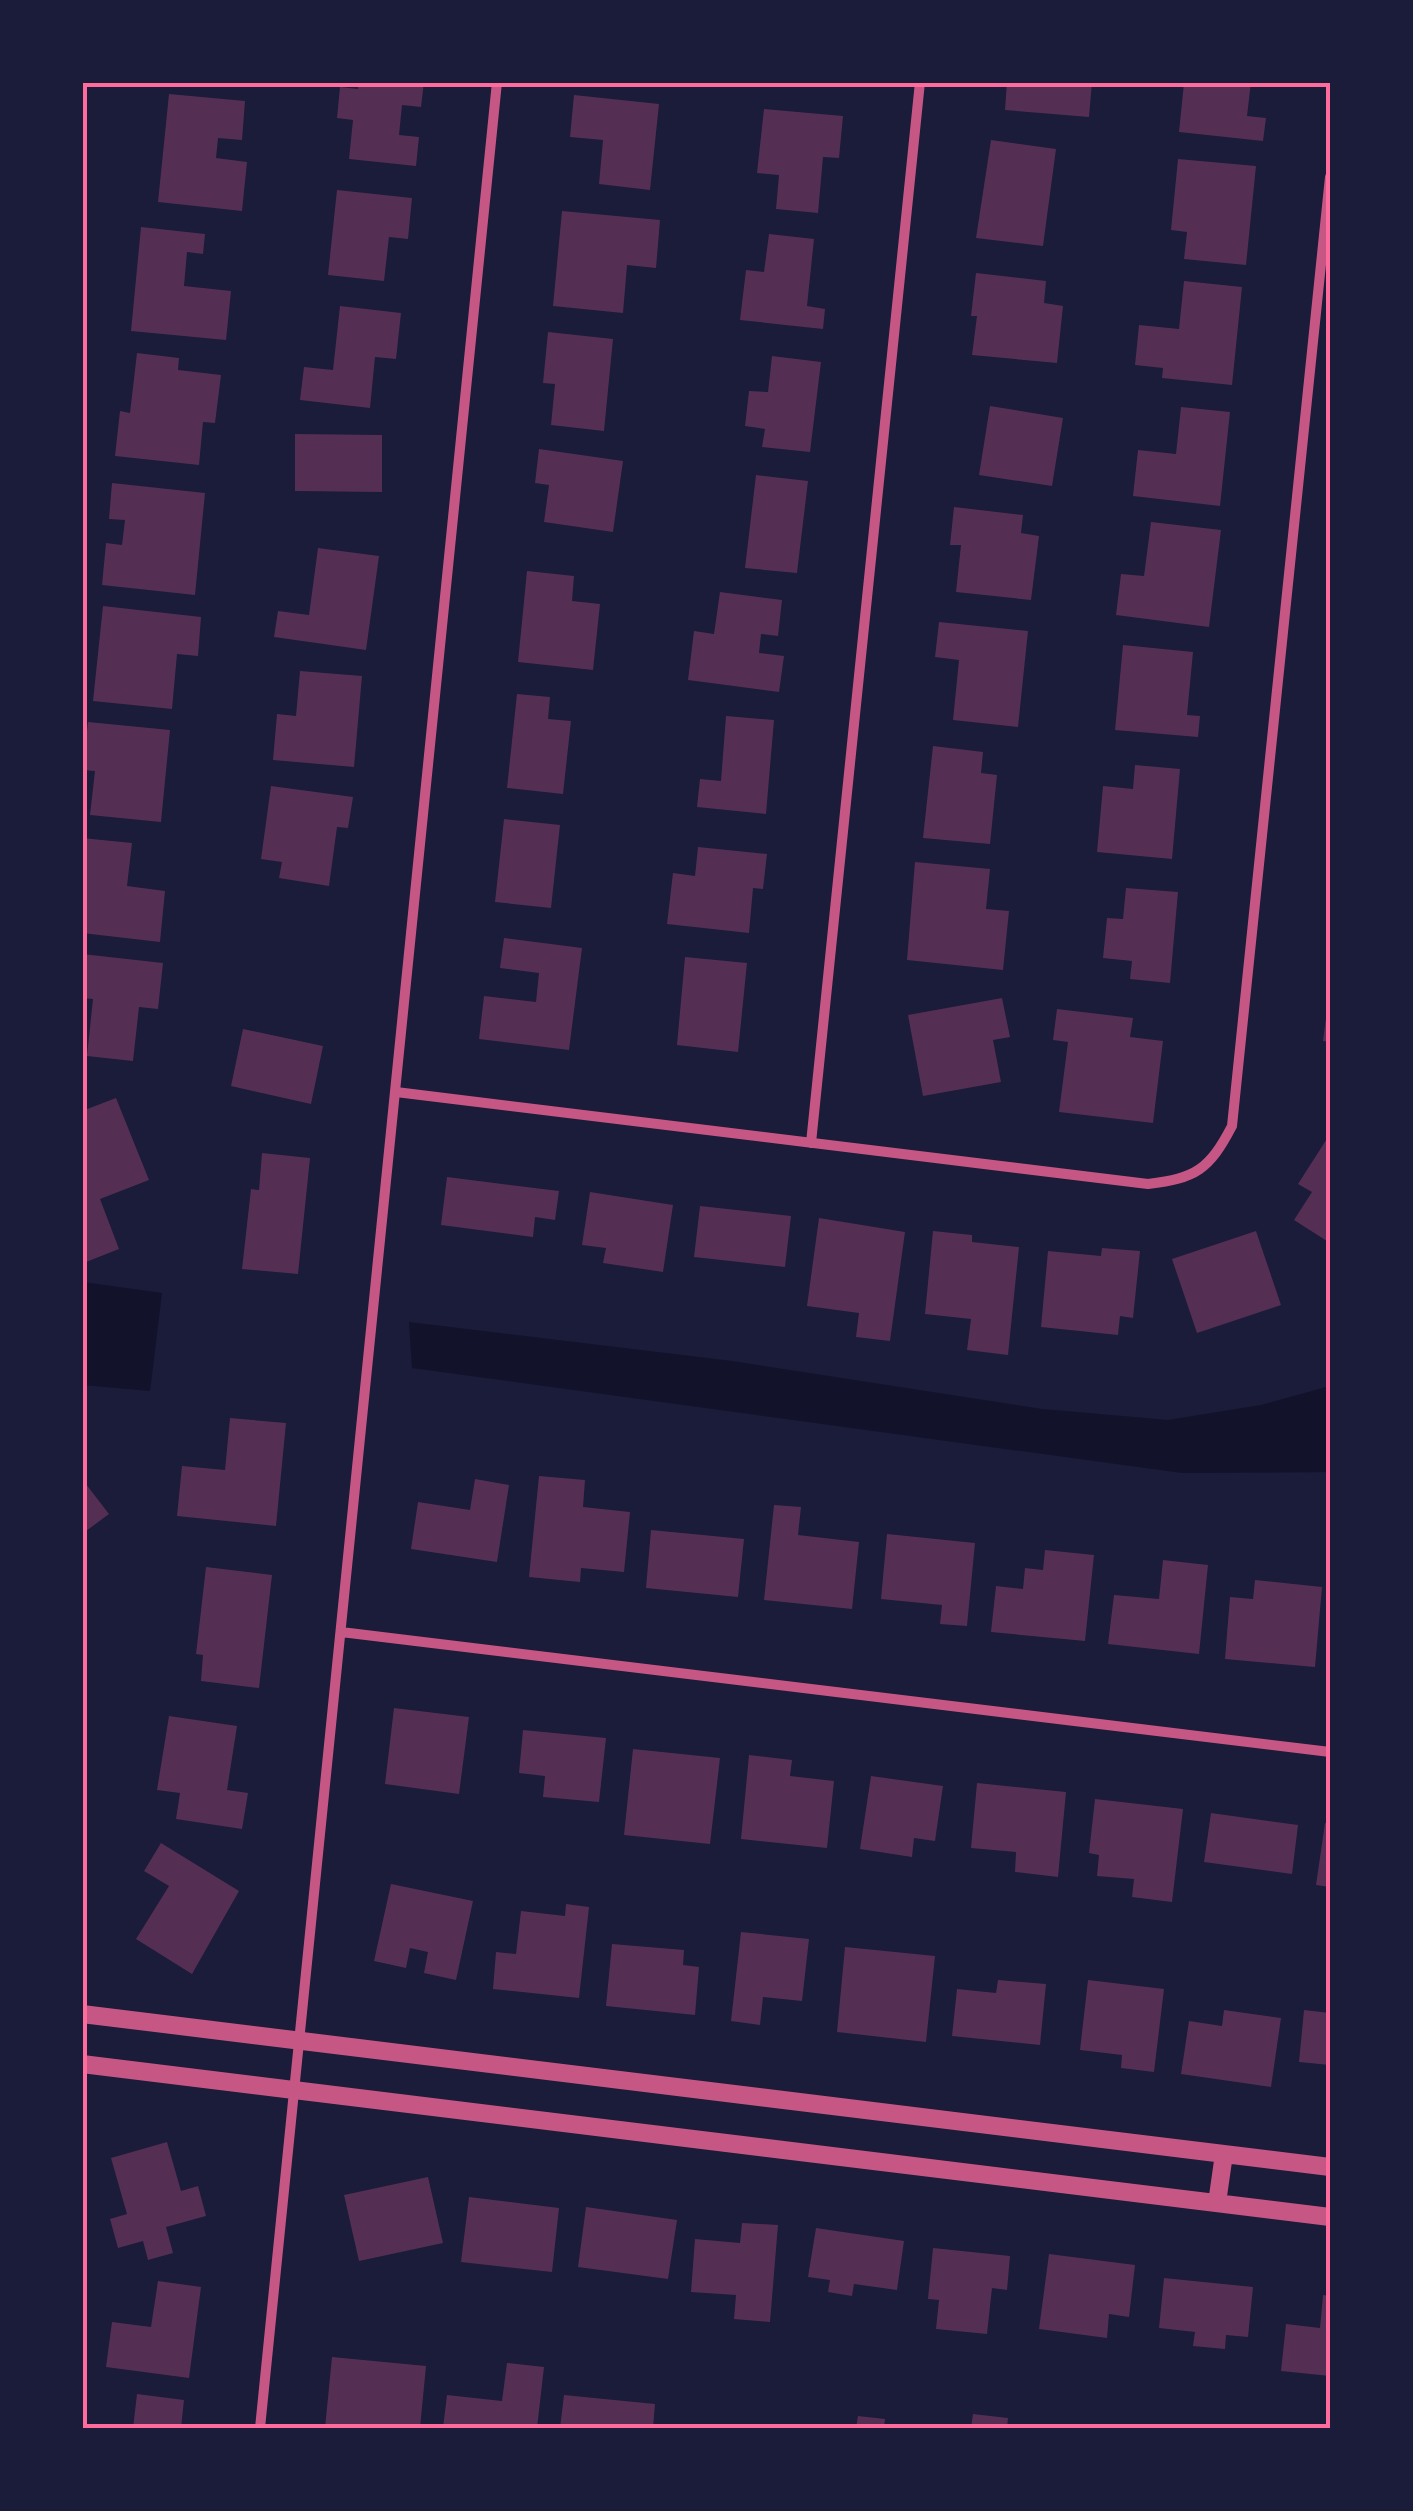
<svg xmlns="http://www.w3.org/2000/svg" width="1413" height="2511" font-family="'Times New Roman',serif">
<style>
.water{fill:#12122b}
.building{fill:#542f53}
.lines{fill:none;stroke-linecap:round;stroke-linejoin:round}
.minor{stroke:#c65784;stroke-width:10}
.tertiary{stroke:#c65784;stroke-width:18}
.neatline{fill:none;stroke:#ff6b9d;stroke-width:4}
</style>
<rect width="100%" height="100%" fill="#1b1b3a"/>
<path class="water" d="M83 1282 162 1293 150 1391 83 1385Z
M409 1322 732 1361 1042 1409 1168 1420 1261 1405 1330 1386V1472L1182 1473 412 1368Z"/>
<path class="building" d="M358 82H424L421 107 402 105 399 135 419 137 416 166 349 159 353 120 337 118 340 87 358 89Z
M1007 82H1092L1089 117 1005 110Z
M1203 82H1251L1247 116 1266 118 1263 141 1179 132 1184 83 1202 86Z
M169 94 245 101 242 140 218 138 216 158 247 162 242 211 158 202Z
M574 95 659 104 650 190 599 184 603 140 570 137Z
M764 109 843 116 839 158 823 157 818 213 776 209 779 175 757 173Z
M991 140 1056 149 1043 246 976 238Z
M1178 159 1256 166 1246 265 1184 259 1187 232 1171 230Z
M337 190 412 198 408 239 389 237 384 281 328 275Z
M562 211 660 220 656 268 627 265 623 313 553 306Z
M141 227 205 234 203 254 187 252 184 286 231 291 226 340 131 331Z
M769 234 814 239 807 306 825 309 823 329 740 320 746 270 764 272Z
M976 273 1046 281 1044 303 1063 306 1057 363 972 355 977 316H971Z
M1184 281 1242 287 1232 385 1162 378 1163 368 1135 365 1139 325 1179 329Z
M340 306 401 313 396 359 375 357 370 408 300 400 304 367 333 370Z
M548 332 613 339 604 431 551 425 555 384 543 383Z
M137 353 179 358 178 370 221 375 215 423 203 422 199 465 115 456 120 411 130 413Z
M772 356 821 362 810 452 762 447 765 429 745 426 749 391 768 392Z
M990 406 1063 418 1052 486 979 475Z
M1181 407 1230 412 1220 506 1133 496 1138 450 1176 454Z
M295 434 382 435V492L295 491Z
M539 449 623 461 613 532 544 522 549 485 535 483Z
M756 475 808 481 797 573 745 568Z
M112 483 205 493 195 595 102 585 106 543 122 545 125 520 109 519Z
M954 507 1023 515 1021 533 1039 536 1031 600 956 592 961 545H950Z
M1151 522 1221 530 1209 627 1116 615 1121 574 1144 576Z
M318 548 379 556 366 650 274 637 278 611 309 615Z
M527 571 574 576 572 601 600 604 593 670 518 662Z
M720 592 782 600 778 636 761 634 759 653 784 656 779 692 688 680 694 631 714 634Z
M103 606 201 617 198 656 177 654 172 709 93 701Z
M939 622 1028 631 1018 727 953 720 959 660 935 657Z
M1123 645 1193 652 1187 715 1200 716 1198 737 1115 730Z
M300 671 362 676 354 767 273 760 277 714 296 716Z
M517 694 550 697 548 719 571 721 563 794 507 788Z
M726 716 774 720 766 814 697 807 700 779 721 781Z
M88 722 170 730 161 822 90 815 95 771 83 770Z
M933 746 983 752 981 773 997 775 990 844 923 838Z
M1135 765 1180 769 1172 859 1097 852 1103 786 1133 789Z
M271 786 353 797 348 828 337 827 329 886 279 878 282 862 261 859Z
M504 819 560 825 551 908 495 902Z
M82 838 132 843 127 886 165 891 160 942 82 933Z
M698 847 767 854 763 889 753 888 749 933 667 924 673 873 695 876Z
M915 862 990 869 986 909 1009 911 1003 970 907 960Z
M1126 888 1178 892 1170 983 1130 979 1132 961 1103 958 1107 918 1123 919Z
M504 938 582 948 569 1050 479 1039 484 996 536 1002 539 973 500 968Z
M82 954 163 963 158 1009 139 1007 133 1061 87 1056 93 999 82 998Z
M685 957 747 963 738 1052 677 1045Z
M1002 998 1010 1037 993 1040 1001 1082 923 1096 908 1015Z
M1328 1003H1330V1042L1323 1041Z
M1057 1009 1133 1018 1130 1037 1163 1041 1153 1123 1059 1112 1068 1042 1053 1040Z
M243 1029 323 1046 311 1104 231 1086Z
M116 1098 149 1180 100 1199 119 1249 86 1262 82 1253V1111Z
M1330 1134V1243L1294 1220 1312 1192 1298 1184Z
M262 1153 310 1158 298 1274 242 1269 251 1189 259 1190Z
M447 1177 559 1191 555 1220 535 1217 533 1237 441 1225Z
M590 1192 673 1205 663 1272 603 1263 606 1248 582 1245Z
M700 1206 791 1216 785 1267 694 1257Z
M819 1218 905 1232 890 1341 856 1337 859 1313 807 1306Z
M933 1231 972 1235V1242L1019 1247 1008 1355 967 1350 971 1319 925 1314Z
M1256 1231 1281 1305 1197 1333 1172 1259Z
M1102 1248 1140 1251 1133 1318 1120 1316 1118 1335 1041 1327 1048 1251 1101 1256Z
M230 1418 286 1423 276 1526 177 1516 182 1466 225 1470Z
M539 1476 585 1480 583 1507 630 1512 624 1572 581 1568 580 1582 529 1577Z
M82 1479 109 1514 82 1534Z
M475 1479 509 1485 497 1562 411 1549 418 1502 470 1510Z
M774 1505 801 1507 798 1535 859 1542 852 1609 764 1600Z
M651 1530 744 1539 738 1597 646 1588Z
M887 1534 975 1543 967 1626 940 1624 942 1605 881 1599Z
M1045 1550 1094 1555 1085 1641 991 1632 996 1586 1023 1589 1025 1568 1043 1570Z
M1163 1560 1208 1565 1199 1654 1108 1644 1114 1595 1159 1599Z
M206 1567 272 1575 259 1688 201 1681 203 1655 196 1654Z
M1255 1580 1322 1587 1315 1667 1225 1659 1230 1597 1253 1599Z
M394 1708 469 1717 459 1794 385 1784Z
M169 1716 237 1726 227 1790 248 1793 242 1829 176 1819 180 1793 157 1790Z
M523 1730 606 1738 599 1802 543 1797 545 1776 519 1773Z
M633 1749 720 1758 710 1844 624 1835Z
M749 1755 792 1760 790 1776 834 1781 827 1848 741 1839Z
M871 1776 943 1786 935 1841 914 1838 912 1857 860 1849Z
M977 1783 1066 1792 1058 1877 1015 1872 1016 1852 971 1848Z
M1095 1799 1183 1809 1172 1902 1132 1897 1134 1879 1097 1876 1099 1855 1089 1853Z
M1211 1813 1298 1825 1292 1874 1204 1862Z
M1325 1823 1330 1824V1887L1316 1885Z
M161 1843 239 1891 192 1974 136 1939 169 1886 144 1871Z
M391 1884 473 1901 456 1980 424 1973 428 1952 410 1948 406 1968 374 1961Z
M566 1904 589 1907 579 1998 493 1989 496 1952 516 1954 521 1911 565 1916Z
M741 1932 809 1939 802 2001 763 1997 760 2025 731 2021Z
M612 1944 684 1950 683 1965 699 1967 695 2015 606 2006Z
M845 1947 935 1956 926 2042 837 2032Z
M998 1980 1046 1984 1040 2045 952 2036 957 1989 996 1993Z
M1088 1980 1164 1989 1154 2072 1121 2068 1122 2055 1080 2050Z
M1224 2010 1281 2018 1271 2087 1181 2074 1189 2021 1222 2026Z
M1304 2010 1330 2013V2065L1299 2062Z
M167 2142 181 2191 198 2186 206 2216 166 2227 173 2253 148 2260 143 2241 118 2248 110 2219 127 2214 111 2158Z
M428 2177 443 2243 359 2261 344 2195Z
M469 2197 559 2208 552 2272 461 2262Z
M586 2207 677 2220 668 2279 578 2267Z
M742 2223 778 2225 770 2322 734 2319 736 2295 691 2292 695 2239 740 2243Z
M816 2228 904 2241 897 2290 854 2284 852 2296 828 2292 830 2280 808 2277Z
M933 2248 1010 2256 1007 2290 992 2288 987 2334 936 2329 939 2300 928 2299Z
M1049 2254 1135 2265 1129 2317 1109 2314 1107 2338 1039 2329Z
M1164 2278 1253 2287 1248 2337 1226 2335 1225 2349 1193 2346 1195 2332 1159 2328Z
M158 2281 201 2287 189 2378 106 2367 112 2322 151 2327Z
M1323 2295 1330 2296V2376L1281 2371 1286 2324 1320 2328Z
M332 2357 426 2366 420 2428H325Z
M507 2363 544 2367 537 2428H443L447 2395 502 2401Z
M137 2394 184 2400 181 2428H133Z
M564 2395 655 2404 653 2428H560Z
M973 2414 1008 2418 1007 2428H971Z
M858 2416 885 2419 884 2428H856Z"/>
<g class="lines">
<path class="minor" d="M396 1092 1148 1184C1196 1178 1209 1170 1232 1126L1330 177
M811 1143 920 82
M341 1632 1330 1752
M260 2428 497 82"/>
<path class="tertiary" d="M82 2014 1330 2167
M82 2064 1330 2217
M1217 2203 1224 2154"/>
</g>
<rect width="1413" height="2511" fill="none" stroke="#1b1b3a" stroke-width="170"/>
<rect x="85" y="85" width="1243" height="2341" class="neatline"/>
</svg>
